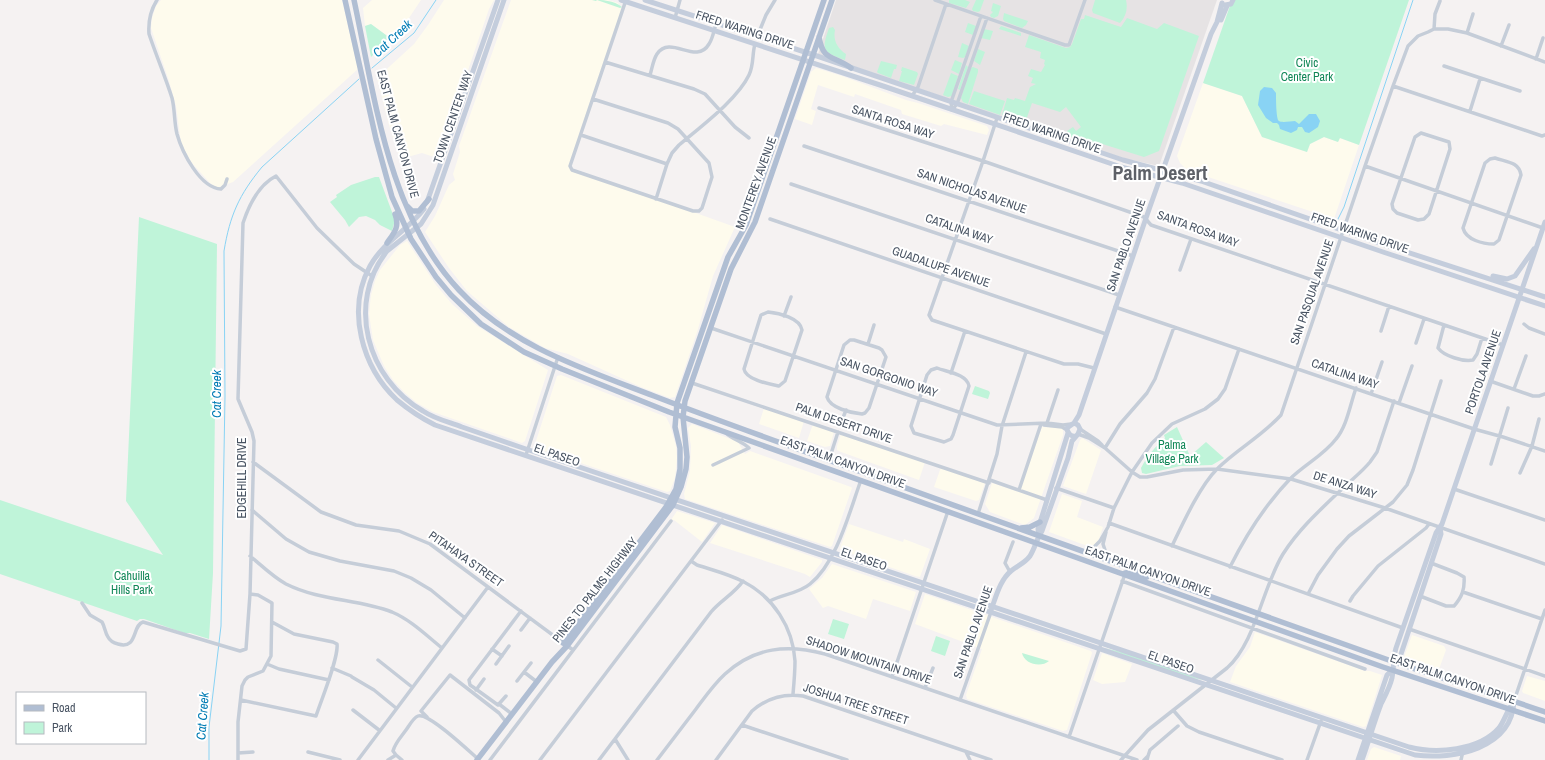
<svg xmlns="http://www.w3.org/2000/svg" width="1545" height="760" font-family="'Archivo Narrow',sans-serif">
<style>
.commercial{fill:#fefbed}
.education{fill:#e6e3e4}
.green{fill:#bff4d9}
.water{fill:#89d3f4}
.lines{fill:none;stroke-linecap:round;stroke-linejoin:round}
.stream{stroke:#89d3f4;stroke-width:1}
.street{stroke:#c5cdd8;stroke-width:3.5}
.secondary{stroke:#c4cddc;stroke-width:5}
.primary{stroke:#b0bed3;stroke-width:5.5}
.labels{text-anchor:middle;stroke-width:4;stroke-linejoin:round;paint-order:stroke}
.street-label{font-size:12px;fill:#485362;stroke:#fff}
.park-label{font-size:12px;fill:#108656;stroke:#fff}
.water-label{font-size:13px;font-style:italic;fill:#017cb4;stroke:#fff}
.town-label{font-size:20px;font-weight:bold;fill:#5e6168;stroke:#fff}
</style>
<rect width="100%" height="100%" fill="#f5f2f2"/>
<path class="commercial" d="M161 0H342L358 69 233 182 217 188 210 183 191 162 181 143 176 106 169 81 151 28 152 18 156 6Z
M372 0H421L407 21 390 38 371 24 365 26 363 8Z
M444 0H494L489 9 454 111 437 158 422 153 400 159 389 125 377 78 414 44 428 25Z
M511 0H608L618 3 622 9 570 168 735 227 713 276 698 329 675 397 670 398 641 387 568 354 545 348 509 327 467 291 449 268 425 232 435 216 449 185 455 180 453 174 460 152 459 146Z
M816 68 842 76 906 100 918 103 987 126 989 130 987 135 944 124 941 126 902 114 901 110 855 94 854 97 818 85 811 109 816 111 812 125 795 119 811 72Z
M1203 83 1242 96 1262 137 1307 152 1310 144 1324 137 1338 142 1339 138 1359 145 1334 219 1187 170 1180 163 1177 156Z
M407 241 436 285 452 304 477 326 548 370 525 441 522 443 433 412 417 403 404 392 393 380 384 366 373 340 369 314 371 295 375 281 380 270 400 245Z
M561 375 666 417 670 425 676 446 677 458 675 478 670 491 667 492 536 448 535 444 557 376Z
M764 408 804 421 799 438 759 424Z
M692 424 738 442 745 454 750 451 851 487 852 488 832 546 830 547 685 499 684 494 690 471 691 446 688 428Z
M813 424 834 432 830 446 825 447 807 441Z
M1042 427 1061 428 1063 429V435L1034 518 1025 525 990 512 985 504 992 483 1019 492Z
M841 434 925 462 919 480 841 452 837 450V446Z
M1082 438 1101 450 1086 494 1063 486 1080 440Z
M941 467 985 483 979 500 976 501 934 487Z
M1062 494 1082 501 1077 517 1103 527 1099 539 1093 548 1049 532Z
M677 511 715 523 702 542 674 520H671Z
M849 524 903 542 904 539 930 549 920 577 915 576 841 550 840 548Z
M722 525 822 560V562L810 577 805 574 710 543Z
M832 564 916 592 910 611 873 599 866 619 828 606 823 608 809 589 822 578Z
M925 594 1091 651 1092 653 1067 730 1063 731 967 699 966 695 982 649 915 624Z
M1255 632 1365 671H1370L1382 675 1366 726 1363 727 1230 682 1236 666 1250 647Z
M1412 635 1444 646 1446 650 1439 669 1404 657Z
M1102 653 1132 664 1125 682 1102 684 1093 680Z
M1527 676 1545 681V701L1523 693 1522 691Z
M1374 747 1401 756 1400 760H1367L1371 749Z"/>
<path class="education" d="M836 0H1217L1159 166 1123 158 818 54Z"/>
<path class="green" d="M592 0C602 0 614 0 622 7L620 8 597 0 596 1Z
M949 0H965L970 2 966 8 949 3Z
M976 0H984L980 11 978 12 973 11 972 9Z
M1095 0H1126C1128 9 1126 16 1120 23L1093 13 1092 10Z
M1232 0H1409L1359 145 1340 138 1338 142 1324 137 1310 144 1307 152 1262 137 1242 96 1203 83Z
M993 3 1001 6 998 16 994 18 991 17 990 15 993 12 991 11Z
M1004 13 1028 21 1026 25 1022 28 1004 21 1003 19Z
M1085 15 1121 27 1127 18 1157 29 1164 23 1199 36 1159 151 1144 157 1096 142 1095 145 1066 135 1067 131 1073 127 1076 131 1081 127 1066 107 1060 112 1032 103 1025 123 1002 115 1007 98 1014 100 1015 98 1025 101 1030 87 1036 84 1031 83 1033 78 1028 76 1031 69 1041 72 1045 65 1044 64 1045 60 1040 58 1041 52 1025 47 1029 35 1066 48 1070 47 1072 44 1081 19H1084Z
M968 23 976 26 973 35 965 32Z
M371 24 390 38 371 57 365 26Z
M1001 26 1021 33V36L999 29Z
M833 27 835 30C833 40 837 48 846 54L845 60C823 52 821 51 829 28Z
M984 29 993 31 990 40 981 38Z
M962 43 969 46 965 57 963 58 958 57Z
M978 49 985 52 980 65 974 61Z
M955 60 962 63 959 74 951 70Z
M881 61 897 65 896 69H894L891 78 878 73 877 72Z
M966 65 968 67 960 90 958 89Z
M902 67 917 72 918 74 914 85 899 81 902 71H901Z
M973 67 978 69V72L968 104 963 102 961 98 971 68Z
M951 73 958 76 952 96 948 97 943 95Z
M974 91 1005 101 1000 115 969 104Z
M375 177H379L395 220 392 231 380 225 375 220 366 216 359 217 349 227 345 220 330 202 337 197 336 195 351 185Z
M139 217 217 244 213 573 209 639 190 633H184L144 619H140L137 621 0 574V500L163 555 126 501Z
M975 386 989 391 990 393 988 399 972 394Z
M1177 427 1190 456 1206 442 1224 458 1212 465 1180 466 1146 474 1142 473 1141 468C1148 455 1155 447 1165 438L1164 435Z
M833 619 849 624 844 639 828 634Z
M936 636 950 641 945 656 931 651Z
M1104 648 1126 653 1203 680 1188 677Z
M1022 653 1049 661C1041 668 1024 664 1022 653Z"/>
<path class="water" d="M1264 87 1272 88 1276 93C1276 96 1276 120 1279 121 1282 123 1291 121 1295 121L1299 124 1309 114H1316L1320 121 1318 127 1309 133 1305 132 1302 127H1298L1297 130 1291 133 1280 129 1279 125 1277 123H1273L1266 118 1258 105 1260 91Z"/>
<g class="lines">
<path class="stream" d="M372 68 414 33 436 0
M1336 223 1344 207 1413 0
M209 760V727L221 626 225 396 224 251C230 215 239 195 262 167L359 79"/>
<path class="street" d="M157 0C150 11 148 21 149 34 156 55 165 76 172 98 175 110 174 122 177 134 182 152 200 188 221 189L225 185 227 179
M935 0 1065 45H1069L1085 0
M675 18 680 0
M1434 29 1435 14 1440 1
M1467 33 1473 14
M757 37 766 15 775 0
M1501 46 1509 25
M1536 59 1543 38
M605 62 694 89 705 94 735 127 749 138
M1444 66 1520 91
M650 75C652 69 653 60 657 54 671 34 696 66 709 44 713 38 714 30 716 24
M1393 86 1542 136 1545 135
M912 96 918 87 946 4
M593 99 668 123 678 129 709 163 712 177 702 208 699 211H693L572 170 570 166 626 0
M819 108 983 161 1144 217 1151 225 1503 345
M952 110 951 102 981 16
M952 110 957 104 987 18
M1470 111 1480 79
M997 118 983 161 929 315 932 320 1064 364H1078L1094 368
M1421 133 1449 142 1450 149 1429 214 1424 219 1418 220 1397 213 1393 209 1392 204 1415 137Z
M581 135 667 164
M804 146 1133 256
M1495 158C1507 162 1519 162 1521 175L1499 240 1494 244C1483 244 1466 240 1463 228L1485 163 1490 159Z
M1365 166 1543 228
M791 184 1119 295
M656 199 667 164 672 153 679 145C700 127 737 100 749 75 754 65 752 54 755 44
M770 219 1106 334
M1180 270 1191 239
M1115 307 1474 429 1503 437 1545 451
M768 312C779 313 800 318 802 330L785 381 779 386C769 384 746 380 744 369L761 315Z
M784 316 791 297
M1524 324 1529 328 1545 334
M1444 325 1438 348C1444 356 1463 362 1473 360L1477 354 1482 338
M711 328 997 425 1047 423 1063 425 1071 424
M1381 331 1389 306
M850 340H854L879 348 882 350 886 357 869 408 865 413 862 414C851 413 830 408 827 397L844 345Z
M1416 343 1424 319
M868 344 874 325
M937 368C947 372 967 374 969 386L953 435 951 439 944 442 914 433 911 426 927 375 931 370Z
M951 373 965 331
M1490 381 1533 396H1539L1545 394
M692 383 989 483
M1514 389 1526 356
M1371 394 1382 362
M1399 403 1412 366
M841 423 846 410
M1047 423 1058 390
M1044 425 1062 427 1067 430
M1080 429 1098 441 1102 445
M1078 434 1089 438 1105 448 1132 472 1140 477H1147L1183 470 1217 469 1291 479 1385 508 1545 564
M1105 448 1120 424 1147 393 1155 379 1174 327
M526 455 558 357
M829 460 838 432
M253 462 321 512 356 525 399 531 430 544 573 650
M1491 464 1508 408
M713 465 749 448C742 441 733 440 726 433
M1520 473 1532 446 1539 419
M990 480 1047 500
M1056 488 1114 508
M1454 489 1545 520
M1019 490 1041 424
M252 510 286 539 309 552 340 561 394 571 411 578 431 590 465 618
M978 514 997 454 1002 426 1026 352
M1109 523 1403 628
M1095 546 1100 541 1108 527 1114 508 1132 472 1152 443 1172 424 1205 409 1218 399 1225 389 1239 349
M1172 546C1183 523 1200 486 1217 469 1237 449 1261 437 1281 415L1365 166 1393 86 1408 46 1418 36 1428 32 1434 29H1448L1467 33 1545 62
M1105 550 1103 544 1106 532
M250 556C261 565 273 577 286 584 320 601 358 599 392 612 411 620 427 636 442 648
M691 561 697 565C712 570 729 574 744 582 773 597 793 627 795 661 795 672 794 683 793 694
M1230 567C1246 535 1265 505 1290 479 1304 465 1324 455 1336 439 1347 426 1350 405 1356 388
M1010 572 1005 563 1013 542
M1122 581 1365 669
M1463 592 1542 619
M1308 594 1318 575 1337 549 1349 536 1393 502 1407 485 1413 470 1441 381
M1420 596 1446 606H1454C1462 597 1465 589 1464 577L1457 573 1431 563
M770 601C782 594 798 594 810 584 837 562 849 513 861 480
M1350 601 1353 596 1378 566 1426 528 1429 524
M82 603 90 615 102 622C105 627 105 633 108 637 110 641 114 643 118 644 138 650 132 625 143 622L240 651 246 649 250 594 254 441 252 432 238 399 243 223C249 205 258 185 276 176L317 228 354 264 372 276
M1409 629 1545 676
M521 630 530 618
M492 649 502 656
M378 660 412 687
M267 664 279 669 329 680
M496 664 509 646
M332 668 351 676
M524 672 537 682
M352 677 374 690 396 708
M892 677 948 511
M517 681 531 663
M925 688 933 668
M476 690 484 679
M506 696 498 705 473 687 470 685 469 680 521 611
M241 700 316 716C321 701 339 657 337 644L333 642 294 634 272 622
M960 700 991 612
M1514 701 1545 610
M499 704 512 714
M353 710 379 730
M1173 710 1187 726 1199 732 1282 760
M427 717 421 711 450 675 499 713 506 722
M742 725 847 760
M1069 737 1125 574
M615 739 628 760
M308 752 340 760
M966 752 970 760
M238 753 253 752
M396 755 402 760
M1148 756 1150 750 1178 726
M238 760V722L242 686 245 680 248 677 263 671 271 656 272 603 258 595 250 594
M358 760 488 587
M388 760 396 755 393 751C395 743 401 737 406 730 409 726 413 718 418 716 428 712 469 751 478 759
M490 760 671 521
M540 760 722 520
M599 760 711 612C720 601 735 593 743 581
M657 760C670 743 683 726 696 709 705 697 714 684 725 674 755 647 787 644 825 654L1137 760
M716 760 752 711C767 698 783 693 803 696L991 760
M1121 760 1148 730 1227 668C1256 642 1262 588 1283 554 1299 529 1320 510 1342 489 1351 480 1362 472 1370 462L1377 452 1394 401
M1144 760 1148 756 1147 760
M1307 760 1321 721
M1461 760 1463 751"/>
<path class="secondary" d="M504 0 433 205 421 224 387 251C346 303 367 379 423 411 435 419 449 422 462 427 482 434 503 441 523 448L1409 747C1436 754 1479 751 1499 728 1505 720 1507 710 1514 701
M621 0 883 86 1121 167 1182 183 1383 252 1545 306
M645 0 817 56 1123 160 1201 181 1376 242 1545 297
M1225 5 1231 4 1233 0
M1221 20 1227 6
M427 202 498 0
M424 209C407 231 384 241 370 266 346 310 362 367 397 400 409 410 421 418 435 425L1415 755C1454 760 1512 749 1514 701
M1493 276 1507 279 1515 276 1534 249
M1074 423 1079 415 1146 218 1211 34 1217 22 1222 3
M1039 535 1038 529 1068 433
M991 610C996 597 1000 580 1011 571 1017 566 1025 563 1030 556 1035 548 1037 538 1042 531L1068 458 1072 441 1078 434 1080 429 1078 425 1074 423 1067 428C1067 433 1071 437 1076 436
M1395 662 1400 657 1441 534 1440 528
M1358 760 1387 675 1392 670
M1362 760C1369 741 1374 722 1381 704 1385 696 1390 687 1392 678 1394 668 1393 658 1396 648L1436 533 1442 524 1545 222"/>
<path class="primary" d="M345 0 376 139 392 197 411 239 436 277 451 295 481 324 524 352 562 369 669 412 1383 667 1545 721
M354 0C375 98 388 214 459 290 511 346 584 369 654 396 716 420 779 442 842 465 1022 530 1202 594 1383 658 1436 677 1491 693 1545 712
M819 37C823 62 834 55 851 68
M407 206 412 211H419L429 199
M387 243C394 233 400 227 395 214
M1021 528 1030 527 1040 522
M1125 573 1132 572 1147 577
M563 643 666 507 676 489 680 469V448L675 427 677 403 728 257 746 225 824 0
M477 760 552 662 567 646 673 505 681 487 686 469 687 457 683 417 685 401 731 269 755 222 832 0"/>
</g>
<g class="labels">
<g class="street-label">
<text transform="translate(745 30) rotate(18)" y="4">FRED WARING DRIVE</text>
<text transform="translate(453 117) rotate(-71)" y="4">TOWN CENTER WAY</text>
<text transform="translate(893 122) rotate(18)" y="4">SANTA ROSA WAY</text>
<text transform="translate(1052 133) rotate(19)" y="4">FRED WARING DRIVE</text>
<text transform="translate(398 134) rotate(75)" y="4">EAST PALM CANYON DRIVE</text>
<text transform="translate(756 183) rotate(-70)" y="4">MONTEREY AVENUE</text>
<text transform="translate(972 191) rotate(19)" y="4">SAN NICHOLAS AVENUE</text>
<text transform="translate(959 229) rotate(19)" y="4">CATALINA WAY</text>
<text transform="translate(1198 229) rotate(20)" y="4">SANTA ROSA WAY</text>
<text transform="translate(1360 233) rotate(19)" y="4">FRED WARING DRIVE</text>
<text transform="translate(1126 245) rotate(-71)" y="4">SAN PABLO AVENUE</text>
<text transform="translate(941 267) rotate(19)" y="4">GUADALUPE AVENUE</text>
<text transform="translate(1312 292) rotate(-71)" y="4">SAN PASQUAL AVENUE</text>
<text transform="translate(1483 372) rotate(-71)" y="4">PORTOLA AVENUE</text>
<text transform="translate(1345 374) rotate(19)" y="4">CATALINA WAY</text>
<text transform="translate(889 377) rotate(19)" y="4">SAN GORGONIO WAY</text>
<text transform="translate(844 423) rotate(19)" y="4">PALM DESERT DRIVE</text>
<text transform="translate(557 455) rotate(19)" y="4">EL PASEO</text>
<text transform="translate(843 462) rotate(20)" y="4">EAST PALM CANYON DRIVE</text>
<text transform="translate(242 478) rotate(-90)" y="4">EDGEHILL DRIVE</text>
<text transform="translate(1345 485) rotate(18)" y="4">DE ANZA WAY</text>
<text transform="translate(466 559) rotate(35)" y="4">PITAHAYA STREET</text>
<text transform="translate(864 559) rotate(19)" y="4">EL PASEO</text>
<text transform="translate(1148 571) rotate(19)" y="4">EAST PALM CANYON DRIVE</text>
<text transform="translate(595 590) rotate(-52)" y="4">PINES TO PALMS HIGHWAY</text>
<text transform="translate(973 632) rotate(-71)" y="4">SAN PABLO AVENUE</text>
<text transform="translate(869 660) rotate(18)" y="4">SHADOW MOUNTAIN DRIVE</text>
<text transform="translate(1171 662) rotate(19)" y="4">EL PASEO</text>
<text transform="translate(1453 679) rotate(19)" y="4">EAST PALM CANYON DRIVE</text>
<text transform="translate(856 704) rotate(18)" y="4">JOSHUA TREE STREET</text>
</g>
<g class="park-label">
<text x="1307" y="67">Civic<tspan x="1307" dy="14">Center Park</tspan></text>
<text x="1172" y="449">Palma<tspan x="1172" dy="14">Village Park</tspan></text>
<text x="132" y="580">Cahuilla<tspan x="132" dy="14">Hills Park</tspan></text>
</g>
<g class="water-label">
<text transform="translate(392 38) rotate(-43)" y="5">Cat Creek</text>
<text transform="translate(216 394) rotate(-90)" y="5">Cat Creek</text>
<text transform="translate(202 716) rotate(-86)" y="5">Cat Creek</text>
</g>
<g class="town-label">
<text x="1160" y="180">Palm Desert</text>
</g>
</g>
<rect x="16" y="692" width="130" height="52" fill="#ffffff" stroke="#b6bac0"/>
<rect x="24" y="705" width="20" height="6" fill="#b0bed3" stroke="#b6bac0"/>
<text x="52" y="712" font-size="12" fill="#485362">Road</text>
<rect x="24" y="722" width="20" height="12" fill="#bff4d9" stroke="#b6bac0"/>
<text x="52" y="732" font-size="12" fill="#485362">Park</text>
</svg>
